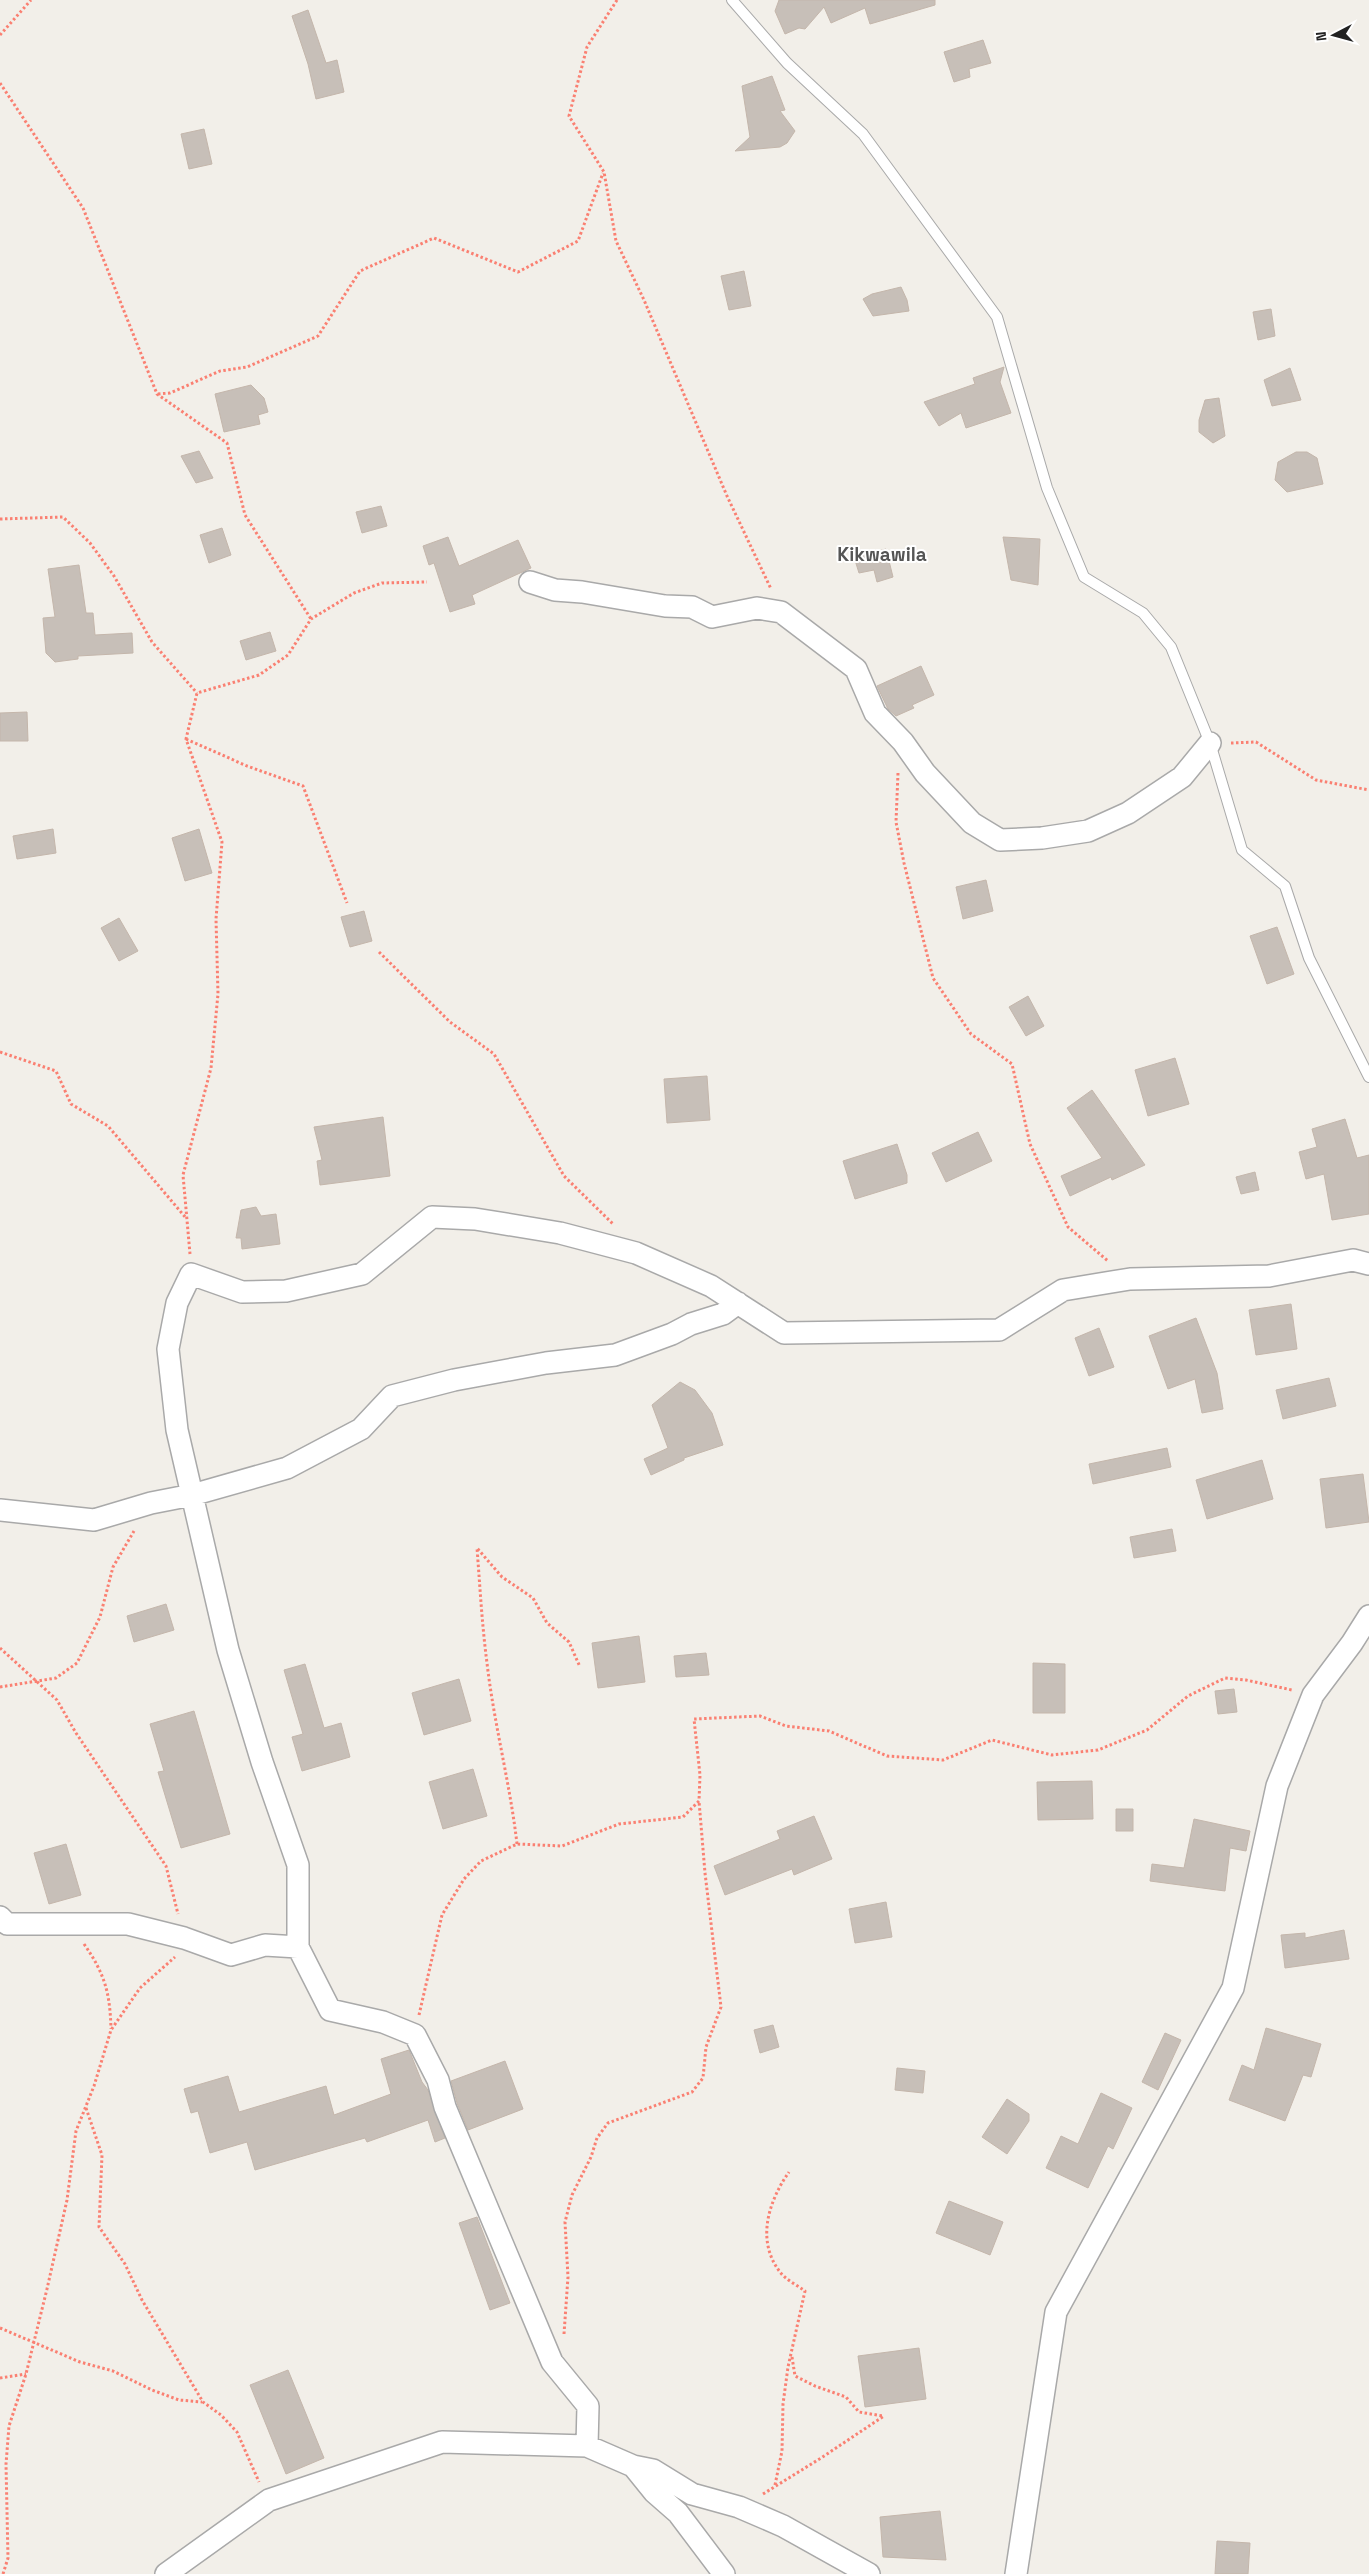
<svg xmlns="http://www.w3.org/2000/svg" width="1369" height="2574" font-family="'Space Grotesk',sans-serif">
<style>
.building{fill:#c7bfb8;stroke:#c4b6ab}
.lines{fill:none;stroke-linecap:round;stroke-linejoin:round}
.service-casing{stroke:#a9a9a9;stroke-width:12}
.minor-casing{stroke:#a9a9a9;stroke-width:24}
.path{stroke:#fa8072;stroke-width:3;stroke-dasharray:2.5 2.5;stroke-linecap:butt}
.service{stroke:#fff;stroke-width:10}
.minor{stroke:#fff;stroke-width:21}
.labels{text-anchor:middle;stroke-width:4;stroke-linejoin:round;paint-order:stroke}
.quarter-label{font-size:19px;font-weight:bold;fill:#555;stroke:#fff}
</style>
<rect width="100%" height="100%" fill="#f2efe9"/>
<path class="building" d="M779 0H935V5L870 24 865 8 831 23 824 7 805 29 799 28 785 34 775 11Z
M308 10 326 63 337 60 344 92 316 99 308 64 292 16Z
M983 40 991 63 969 69 970 77 954 82 944 52Z
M772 76 785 110 780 111 795 131 787 143 780 147 735 151 750 137 742 86Z
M204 129 212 164 189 169 181 134Z
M744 271 751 306 729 310 721 276Z
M901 287 907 300 909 311 873 316 863 299 872 294Z
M1271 309 1275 336 1258 340 1253 312Z
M1004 367 1000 382 1011 413 966 428 961 413 939 426 924 402 975 384 973 378Z
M1290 368 1301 400 1272 406 1264 380Z
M251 385 264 398 268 412 258 415 260 424 224 432 215 394Z
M1219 398 1225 436 1213 443 1199 432V420L1205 400Z
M199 451 213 478 196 483 181 456Z
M1296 452H1307L1317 458 1323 484 1287 492 1275 480 1278 462Z
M381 506 387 526 362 533 356 512Z
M222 528 231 555 209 563 200 535Z
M448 537 459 566 518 540 531 568 472 595 475 604 450 612 434 563 429 565 423 546Z
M1003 537 1040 539 1038 585 1011 580Z
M886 549 893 577 877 582 874 570 859 573 854 557Z
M79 565 86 613H93L95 635 132 633 133 653 78 656V659L55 662 46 653 43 618 55 617 48 569Z
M270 632 276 651 246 660 240 641Z
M921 666 934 695 912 705 914 708 896 716 888 709 877 686Z
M27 712 28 741H0V713Z
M53 829 56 853 17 859 13 836Z
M199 829 212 873 185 881 172 838Z
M986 880 993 911 963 919 956 887Z
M364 911 372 941 350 947 341 917Z
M119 918 138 951 119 961 101 928Z
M1277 927 1294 974 1267 984 1250 936Z
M1028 996 1044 1026 1026 1036 1009 1007Z
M1175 1058 1189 1104 1148 1116 1135 1070Z
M707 1076 710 1120 667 1123 664 1079Z
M1092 1090 1145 1165 1112 1180 1111 1177 1070 1196 1061 1176 1102 1158 1067 1108Z
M383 1117 390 1176 320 1185 317 1161 322 1160 314 1127Z
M1345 1119 1357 1158 1369 1155V1214L1332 1220 1324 1174 1306 1179 1299 1152 1317 1147 1312 1129Z
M978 1132 992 1161 946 1182 932 1153Z
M897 1144 907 1175V1183L855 1199 843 1161Z
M1255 1172 1259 1190 1241 1194 1236 1177Z
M256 1207 261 1216 276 1214 280 1244 242 1249 241 1238H236L241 1210Z
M1291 1304 1297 1349 1256 1355 1249 1310Z
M1196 1318 1217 1373 1223 1409 1202 1413 1195 1379 1168 1389 1149 1336Z
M1099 1328 1114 1367 1089 1376 1075 1338Z
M1329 1378 1336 1406 1283 1419 1276 1390Z
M680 1382 695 1390 712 1413 723 1445 684 1458V1460L651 1475 644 1459 668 1448 652 1405Z
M1167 1448 1171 1467 1093 1484 1089 1464Z
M1262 1460 1273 1499 1207 1519 1196 1480Z
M1363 1474 1369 1522 1326 1528 1320 1479Z
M1172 1529 1176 1551 1134 1558 1130 1537Z
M166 1604 174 1630 134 1642 127 1616Z
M639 1636 645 1682 598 1688 592 1643Z
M706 1653 709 1675 676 1677 674 1656Z
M1033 1663 1065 1664V1713H1033Z
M305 1664 324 1728 341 1723 350 1757 302 1771 292 1737 303 1734 284 1670Z
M459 1679 471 1721 424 1735 412 1693Z
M1234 1689 1237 1712 1218 1714 1215 1691Z
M194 1711 230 1834 181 1848 158 1772 164 1771 150 1724Z
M473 1769 487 1816 443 1829 429 1782Z
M1092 1781 1093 1819 1038 1820 1037 1782Z
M1116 1809H1133V1831H1116Z
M814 1816 832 1859 794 1875 792 1869 725 1895 714 1866 780 1839 777 1831Z
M1194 1819 1250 1831 1246 1851 1230 1848 1225 1891 1150 1881 1152 1864 1184 1868Z
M66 1844 81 1895 49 1904 34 1853Z
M886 1902 892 1937 855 1943 849 1909Z
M1344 1930 1349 1959 1285 1968 1281 1935 1305 1933V1938Z
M773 2025 779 2047 760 2053 754 2030Z
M1266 2028 1321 2044 1311 2077 1303 2075 1285 2121 1229 2100 1242 2065 1254 2070Z
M1165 2033 1181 2040 1158 2090 1142 2082Z
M409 2050 422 2082 428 2090 445 2138 435 2142 428 2120 367 2142 365 2138 255 2170 247 2142 210 2153 198 2111 191 2113 184 2089 228 2076 239 2112 326 2086 334 2115 391 2094 381 2059Z
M505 2061 523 2109 468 2130 457 2103 451 2081Z
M897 2068 925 2071 923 2093 895 2090Z
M1101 2093 1132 2108 1113 2149 1108 2146 1088 2188 1046 2168 1061 2136 1078 2144Z
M1007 2099 1029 2114V2121L1007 2154 982 2137Z
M949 2201 1003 2222 990 2255 936 2233Z
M477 2217 510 2303 490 2310 459 2223Z
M919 2348 926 2399 865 2407 858 2356Z
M288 2370 324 2458 286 2474 250 2385Z
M940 2511 946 2560 883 2557 880 2517Z
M1217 2541 1250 2543 1248 2574H1215Z"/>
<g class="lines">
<g class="service-casing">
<path id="service" d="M732 0 787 63 863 134 997 317 1047 488 1084 577 1143 613 1171 647 1210 743 1242 850 1285 886 1309 958 1369 1077"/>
</g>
<g class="minor-casing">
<path id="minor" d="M530 582 555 590 582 592 665 606 692 607 712 617 757 608 781 612 856 669 875 713 903 742 925 773 972 823 1000 840 1042 838 1088 831 1128 813 1182 777 1210 743
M0 1510 94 1520 151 1503 192 1495 287 1468 361 1429 392 1396 454 1380 546 1363 615 1355 672 1334 691 1324 723 1314 738 1303
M0 1917 7 1924H128L184 1938 231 1955 265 1945 298 1947 330 2010 383 2022 415 2035 438 2080 445 2107 552 2362 588 2406 587 2446 633 2466 653 2470 692 2494 739 2507 783 2526 869 2574
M298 1947V1865L262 1762 228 1650 177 1430 168 1349 177 1303 191 1274 242 1292 286 1291 362 1274 432 1217 475 1219 560 1233 636 1253 711 1286 784 1333 999 1330 1063 1290 1130 1279 1269 1276 1353 1260 1369 1264
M633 2466 654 2492 678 2513 724 2574
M166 2574 269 2500 442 2442 587 2446
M1016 2574 1056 2312 1233 1988 1277 1786 1313 1695 1352 1643 1369 1616"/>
</g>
<path class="path" d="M617 0 587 47 569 116 604 172 616 241 644 300 727 496 771 589
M0 35 31 0
M0 83 83 208 157 394 227 443 245 515 311 619
M158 394 170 393 220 371 247 367 318 336 360 271 434 238 518 272 578 241 603 173
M0 519 63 517 90 543 114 576 152 642 197 693
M186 739 247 766 303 786 347 903
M1231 743 1256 742 1316 780 1369 790
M898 773 896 822 904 863 933 978 971 1034 1012 1064 1030 1144 1068 1227 1108 1261
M379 952 450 1022 494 1054 564 1176 613 1224
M0 1052 56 1071 71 1104 108 1126 186 1218
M190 1254 183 1175 211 1068 218 994 216 919 222 842 186 739 197 693 259 675 288 655 311 619 354 593 382 583 427 582
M0 1648 57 1700 76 1733 166 1866 178 1914
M0 1687 56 1678 77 1663 100 1617 113 1567 134 1531
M517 1844C510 1783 494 1724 487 1663 482 1625 480 1587 477 1548L502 1577 533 1598 547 1623 569 1642 580 1667
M84 1944C105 1974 110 1993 111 2029
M419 2015 442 1915 464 1879 481 1861 517 1844 562 1846 619 1824 683 1817 699 1801 700 1775 694 1719 760 1716 786 1726 829 1731 887 1756 943 1760 992 1740 1052 1755 1098 1750 1147 1730 1188 1696 1225 1678 1246 1680 1292 1690
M86 2108 102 2155 99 2227 125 2264 142 2300 203 2402 221 2415 237 2432 259 2482
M0 2328 80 2362 113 2371 152 2390 179 2400 202 2402
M564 2334 568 2277 565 2222 572 2195 591 2157 597 2138 608 2123 692 2092 703 2078 706 2047 721 2007 705 1873 699 1801
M792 2357 795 2376 815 2386 846 2397 859 2412 883 2416
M0 2378 26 2374
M775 2485 782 2451 783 2404 788 2367 805 2291C797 2285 786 2280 780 2272 756 2241 768 2202 789 2172
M763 2494 821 2458 884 2416
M3 2574 8 2558 6 2464 9 2426 26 2374 47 2289 67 2200 76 2131 94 2086 111 2030 140 1988 175 1957"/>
<use href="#service" class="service"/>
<use href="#minor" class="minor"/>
</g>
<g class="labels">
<g class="quarter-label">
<text x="882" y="561">Kikwawila</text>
</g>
</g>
<g transform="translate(1334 35) rotate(264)" stroke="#ffffff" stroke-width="4" paint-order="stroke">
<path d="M0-4L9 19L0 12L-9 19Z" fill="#222222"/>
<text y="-8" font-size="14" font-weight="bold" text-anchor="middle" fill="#222222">N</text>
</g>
</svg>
